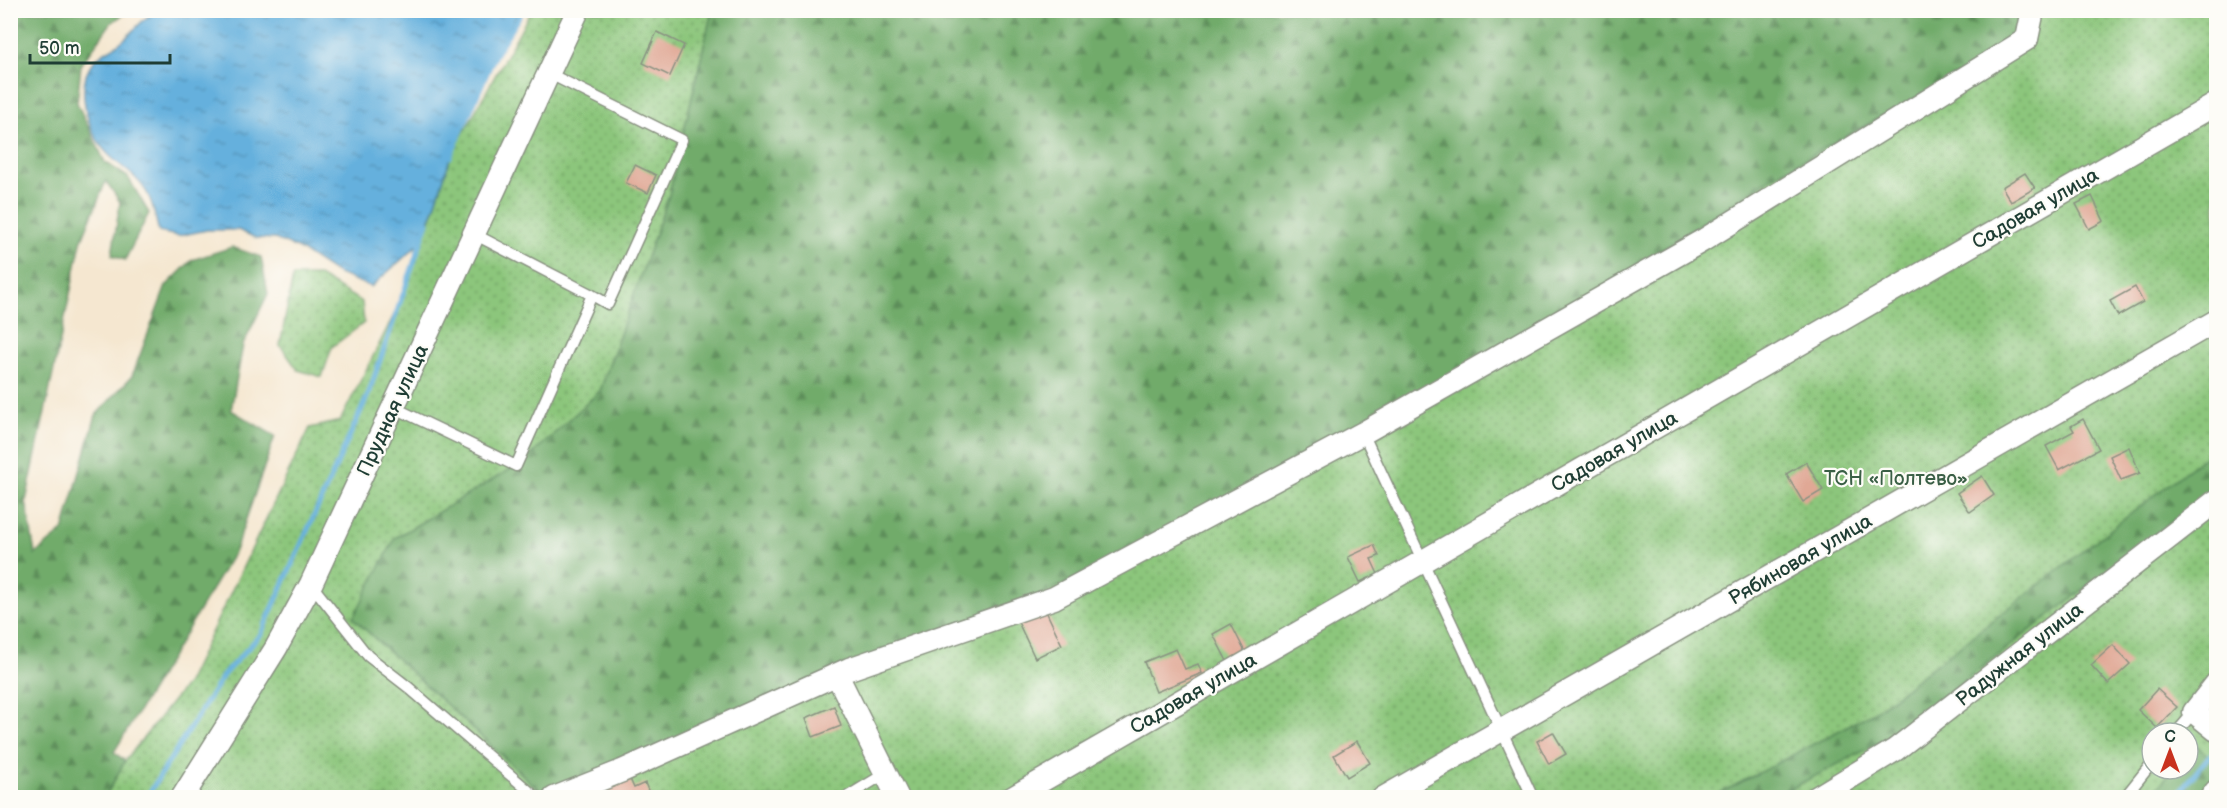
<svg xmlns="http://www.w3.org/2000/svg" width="2227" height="808" font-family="'Balsamiq Sans',sans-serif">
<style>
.green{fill:url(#green-dots);stroke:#568258;stroke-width:1.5;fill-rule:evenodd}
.forest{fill:url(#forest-firs);stroke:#487450;stroke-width:1.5}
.water{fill:url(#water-ripples);stroke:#427688;stroke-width:1.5}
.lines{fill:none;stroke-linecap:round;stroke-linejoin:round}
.stream{stroke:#65b0dd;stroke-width:5}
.building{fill:#e0a895}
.lane-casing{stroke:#8a9282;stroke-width:13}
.street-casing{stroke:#8a9282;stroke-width:25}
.lane{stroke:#fff;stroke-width:10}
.street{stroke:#fff;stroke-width:22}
.labels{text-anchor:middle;stroke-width:4.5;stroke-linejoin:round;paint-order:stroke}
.street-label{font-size:20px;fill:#1f3d34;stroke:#fdfcf7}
.park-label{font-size:20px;fill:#3a5f46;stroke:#fdfcf7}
</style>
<defs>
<pattern id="green-dots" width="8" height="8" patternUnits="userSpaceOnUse" patternTransform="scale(1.5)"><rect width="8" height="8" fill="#8cc67b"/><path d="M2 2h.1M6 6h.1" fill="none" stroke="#72a266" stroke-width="1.8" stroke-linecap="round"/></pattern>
<pattern id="forest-firs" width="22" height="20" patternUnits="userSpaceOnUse" patternTransform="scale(1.5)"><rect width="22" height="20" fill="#71ab6b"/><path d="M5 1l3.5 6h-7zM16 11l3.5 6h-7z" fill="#5c8c59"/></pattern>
<pattern id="water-ripples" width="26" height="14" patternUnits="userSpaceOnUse" patternTransform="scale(1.5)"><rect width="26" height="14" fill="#65b0dd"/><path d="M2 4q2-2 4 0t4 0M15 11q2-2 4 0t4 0" fill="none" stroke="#5390b4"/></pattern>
</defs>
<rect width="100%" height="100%" fill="#fdfcf7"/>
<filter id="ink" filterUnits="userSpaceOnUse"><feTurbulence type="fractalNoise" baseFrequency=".0167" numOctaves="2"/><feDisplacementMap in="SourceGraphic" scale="12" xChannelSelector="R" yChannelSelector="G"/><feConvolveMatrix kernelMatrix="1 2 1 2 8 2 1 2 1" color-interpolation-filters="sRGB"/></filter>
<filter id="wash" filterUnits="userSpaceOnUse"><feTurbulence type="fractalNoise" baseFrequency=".008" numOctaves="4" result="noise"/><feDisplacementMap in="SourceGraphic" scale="24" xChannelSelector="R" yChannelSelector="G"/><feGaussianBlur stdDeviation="1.35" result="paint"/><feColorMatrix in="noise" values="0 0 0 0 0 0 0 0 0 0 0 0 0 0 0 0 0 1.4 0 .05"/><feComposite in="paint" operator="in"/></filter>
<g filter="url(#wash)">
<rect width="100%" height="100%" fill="#f5e7d0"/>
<path class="green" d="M531 11H712L669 195 600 391 526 460 395 538 1774 176 1999 52 2022 23 2020 11H2216V797L105 798 125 761 187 683 310 428 340 421 399 305 434 209 451 155ZM2152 733H2188V769H2152Z
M293 276H319L362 302 364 323 332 347 322 377 298 370 280 345Z"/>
<path class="forest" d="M10 11H129L111 23 81 65 77 103 105 162 128 177 149 213 125 260 112 255 120 202 106 181 81 242 26 501 35 554 63 531 96 415 132 376 166 286 192 260 232 247 261 257 268 294 243 345 231 410 275 436 235 551 114 752 125 761 105 797H11Z
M712 11H2020L2022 23 1999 52 1774 176 1522 340 1151 544 970 627 568 792 539 790 353 618 395 538 526 460 600 391 669 195Z
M2216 448V488L1892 736 1775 797 1711 798 1874 712Z
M2194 744 2216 762V775L2198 797 2149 798 2173 769H2188V752Z"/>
<path class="water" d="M157 10H519V11L495 55 451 155 434 209 419 244 371 287 336 273 299 249 275 239 256 238 238 230H207L178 236 159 232C155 218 153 200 144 188 134 173 119 166 107 153 87 132 73 83 95 60 102 52 114 48 122 41 134 31 143 18 157 10Z"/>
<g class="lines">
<path class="stream" d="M450 157 495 55 523 10
M146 798 224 674 261 634 368 395 428 222
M2175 798 2210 755"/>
</g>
<g id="blocks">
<path class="building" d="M657 32 684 45 670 76 643 63Z
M635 165 656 175 648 193 626 183Z
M2025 173 2035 188 2011 202 2002 187Z
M2092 196 2104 221 2089 229 2076 204Z
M2135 287 2143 302 2118 316 2110 301Z
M2083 419 2099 449 2059 470 2046 446 2074 431 2071 426Z
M2129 447 2140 473 2121 480 2110 456Z
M1806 462 1823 490 1803 502 1786 474Z
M1982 476 1994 495 1970 512 1957 493Z
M1374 545 1379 556 1371 559 1378 574 1360 582 1348 557Z
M1045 609 1062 645 1035 658 1018 622Z
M1231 624 1245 652 1227 661 1213 634Z
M2113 645 2130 664 2108 684 2091 665Z
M1176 649 1185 669 1198 664 1202 673 1156 692 1144 662Z
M2157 689 2177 707 2157 728 2138 710Z
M834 706 841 726 813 737 806 718Z
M1553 732 1566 754 1549 764 1537 741Z
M1357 741 1370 763 1347 777 1334 755Z
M630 779 634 788 645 783 650 795 643 798H608L605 790Z"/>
</g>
</g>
<g filter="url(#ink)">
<use href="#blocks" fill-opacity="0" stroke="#8a9282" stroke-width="1.5"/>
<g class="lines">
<g class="lane-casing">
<path id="lane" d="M474 234 592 295
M393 407 516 466 592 295 608 304 682 140 548 73
M1363 433 1533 798
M311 584 368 656 408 687 537 798
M2176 733 2194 712
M845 798 886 773
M2124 798 2152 763"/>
</g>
<g class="street-casing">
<path id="street" d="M837 675 898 798
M2216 684 2194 712 2216 730
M182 798 276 648 311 584 578 10
M554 798 622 771 849 669 1054 598 1363 433 1702 241 2027 39 2033 10
M1012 798 2216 104
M1383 798 2216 321
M1816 798 1895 750 2216 501
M2211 798 2216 791"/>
</g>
<use href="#lane" class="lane"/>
<use href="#street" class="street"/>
</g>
</g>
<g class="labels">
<g class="street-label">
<text transform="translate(2035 208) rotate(-30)" y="7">Садовая улица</text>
<text transform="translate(392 410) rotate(-65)" y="7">Прудная улица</text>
<text transform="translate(1614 451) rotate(-30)" y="7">Садовая улица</text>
<text transform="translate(1800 559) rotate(-30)" y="7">Рябиновая улица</text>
<text transform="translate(2019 654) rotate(-38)" y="7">Радужная улица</text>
<text transform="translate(1193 693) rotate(-30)" y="7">Садовая улица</text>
</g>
<g class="park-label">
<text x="1896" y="485">ТСН «Полтево»</text>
</g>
</g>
<rect width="2227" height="808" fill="none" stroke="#fdfcf7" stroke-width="36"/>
<g transform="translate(2170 751)"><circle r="28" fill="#fdfcf7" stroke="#a4b0a9" stroke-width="1.5"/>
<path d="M0-4.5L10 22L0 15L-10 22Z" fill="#c8321e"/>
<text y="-9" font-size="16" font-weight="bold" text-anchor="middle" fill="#1f3d34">С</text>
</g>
<path d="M30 54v9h140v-9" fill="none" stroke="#1f3d34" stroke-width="3"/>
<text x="39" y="54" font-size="18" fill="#1f3d34" stroke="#fdfcf7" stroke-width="4.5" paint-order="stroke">50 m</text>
</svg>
